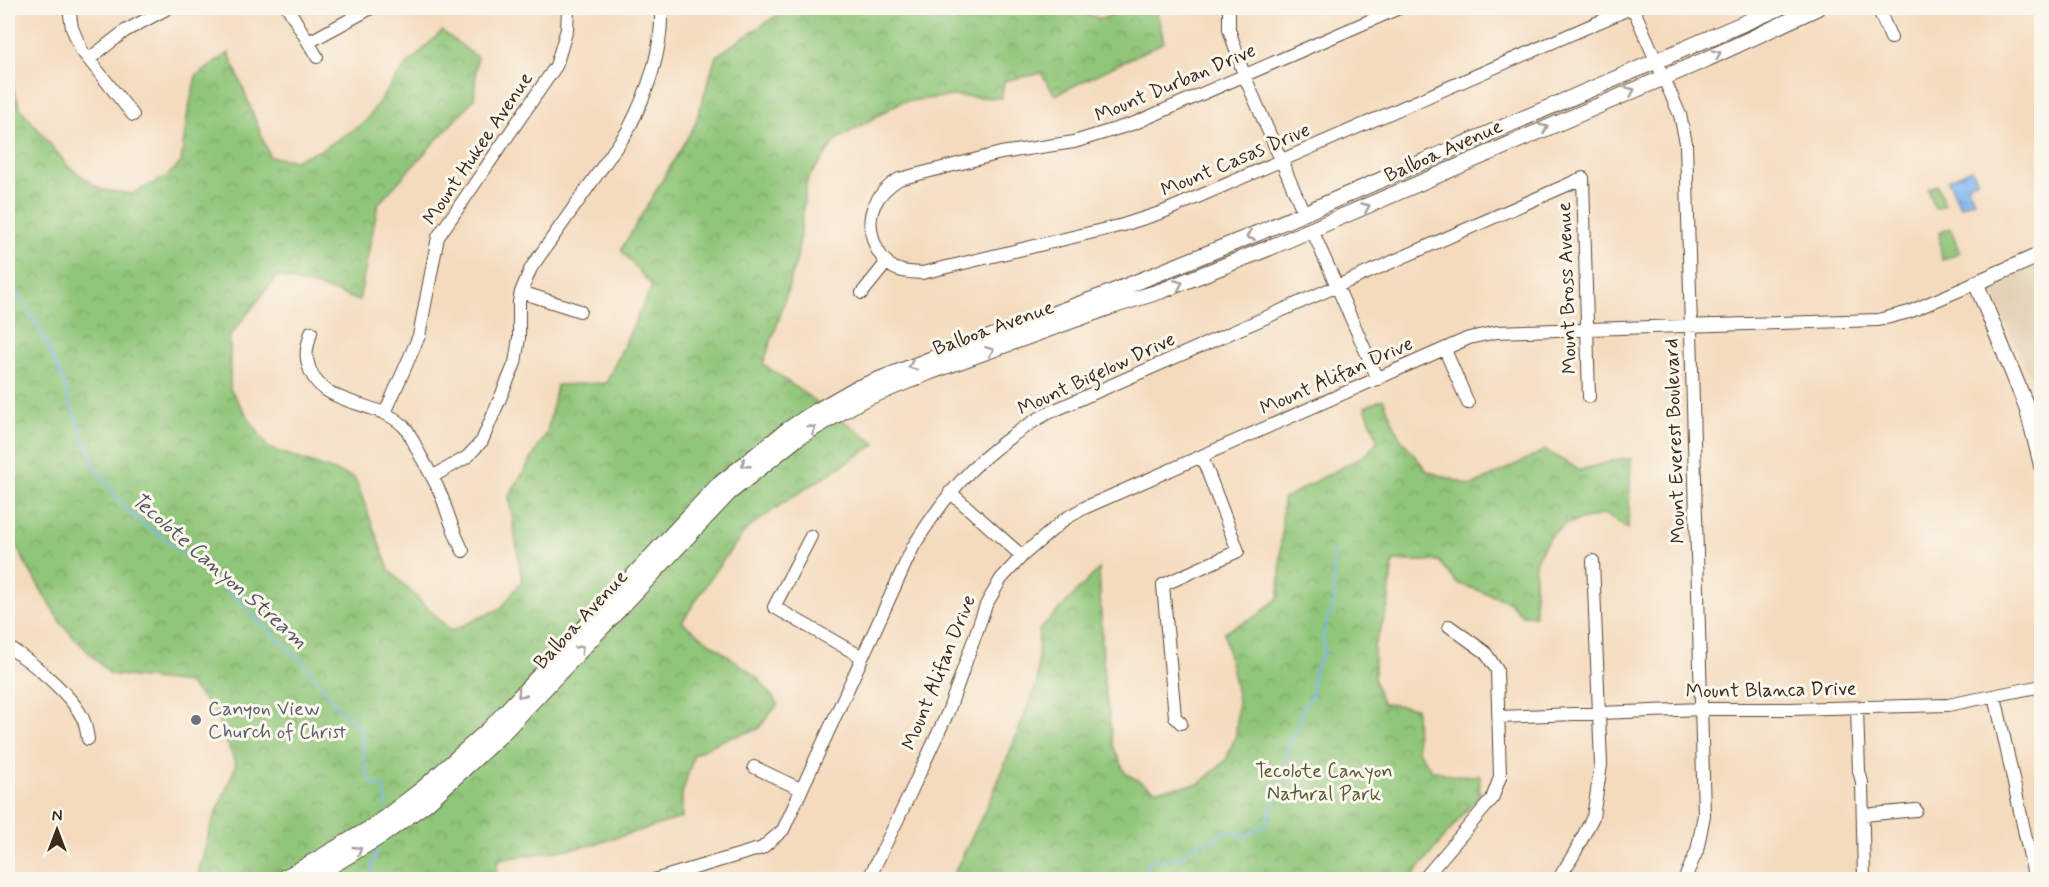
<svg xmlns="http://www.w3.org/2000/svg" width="2049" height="887" font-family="Mynerve,sans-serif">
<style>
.built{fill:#e0ceb1}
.grass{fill:#90c679;stroke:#66784c;stroke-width:1.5}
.park{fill:url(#park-crowns);stroke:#66784c;stroke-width:1.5}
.water{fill:url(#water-ripples);stroke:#5f7088;stroke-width:1.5}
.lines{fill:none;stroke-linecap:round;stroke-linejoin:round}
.stream{stroke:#83b7f1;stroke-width:2}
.minor-casing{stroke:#574536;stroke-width:14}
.major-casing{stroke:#574536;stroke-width:17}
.minor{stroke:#fff;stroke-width:12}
.major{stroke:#fff;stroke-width:15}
.oneway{stroke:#a79f9a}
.worship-dot{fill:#6b7280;stroke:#fbf7ec;stroke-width:2}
.labels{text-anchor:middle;stroke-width:6;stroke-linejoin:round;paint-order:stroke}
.street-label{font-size:20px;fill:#3b2a1e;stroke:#fbf7ec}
.worship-label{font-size:20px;fill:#5b616d;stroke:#fbf7ec;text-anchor:start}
.park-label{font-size:20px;fill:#545939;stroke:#fbf7ec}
.water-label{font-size:21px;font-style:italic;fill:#51545d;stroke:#fbf7ec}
</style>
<defs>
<pattern id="park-crowns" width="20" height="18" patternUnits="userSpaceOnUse" patternTransform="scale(1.5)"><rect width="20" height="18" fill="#90c679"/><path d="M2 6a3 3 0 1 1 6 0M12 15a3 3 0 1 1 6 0" fill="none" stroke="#77a163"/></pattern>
<pattern id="water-ripples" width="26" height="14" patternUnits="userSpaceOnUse" patternTransform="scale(1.5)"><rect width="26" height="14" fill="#83b7f1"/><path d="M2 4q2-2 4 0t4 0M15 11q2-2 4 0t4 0" fill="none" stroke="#6c95c3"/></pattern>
</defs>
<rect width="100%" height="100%" fill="#fbf7ec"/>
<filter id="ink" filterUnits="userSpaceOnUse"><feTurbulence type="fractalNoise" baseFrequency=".0167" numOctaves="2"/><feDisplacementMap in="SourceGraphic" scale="12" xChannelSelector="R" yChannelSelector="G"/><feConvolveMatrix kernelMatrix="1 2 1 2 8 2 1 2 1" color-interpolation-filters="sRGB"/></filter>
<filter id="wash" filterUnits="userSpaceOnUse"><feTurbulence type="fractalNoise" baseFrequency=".008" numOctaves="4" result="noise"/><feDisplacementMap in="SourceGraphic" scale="24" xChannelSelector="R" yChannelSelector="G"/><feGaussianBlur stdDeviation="1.35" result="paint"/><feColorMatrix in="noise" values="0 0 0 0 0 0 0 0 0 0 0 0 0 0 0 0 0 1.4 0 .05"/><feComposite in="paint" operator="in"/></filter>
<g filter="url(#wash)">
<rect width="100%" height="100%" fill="#f4dbbe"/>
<path class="built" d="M2041 263V402L1990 287Z"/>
<path class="grass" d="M1937 185 1945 205 1935 209 1928 189Z"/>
<path class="park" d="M782 8H1067L1102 19 1125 8H1156L1164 42 1055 95 1041 73 1004 81 1002 98 953 96 901 102 836 140 807 180 797 258 780 316 763 364 876 444 786 501 746 530 717 568 682 622 758 678 778 704 758 729 723 740 694 754 682 794V818L588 846 498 860 495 880 197 879 210 829 236 765 214 710 188 683 110 674 62 625 24 561 8 528V73L20 108 69 167 102 190 132 194 166 177 181 163 187 117 196 76 229 53 270 157 294 160 321 150 364 123 401 71 442 31 477 57 474 99 378 204 359 301 336 292 277 276 230 336V389L268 448 355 478 389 570 451 631 501 608 522 581 509 496 547 433 557 385 606 383 652 286 621 250 695 125 716 56 779 14Z
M1950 228 1960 252 1942 260 1939 233Z
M1383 399 1399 436 1427 471 1472 486 1545 450 1580 470 1620 459H1631L1628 529 1604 514 1566 524 1549 537 1535 562V616L1522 615 1508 601 1457 583 1439 561H1393L1388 607 1374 646V679L1382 703 1416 708 1417 750 1432 770 1451 775 1480 776 1479 795 1410 879H951L993 794 1037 684 1039 630 1099 569 1104 683 1113 745 1125 773 1155 790 1199 784 1226 760 1236 735 1238 699 1224 632 1258 615 1279 597 1283 499 1367 454 1378 440 1365 407Z"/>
<path class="water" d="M1972 169 1977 180 1967 185 1974 201 1960 206 1948 180Z"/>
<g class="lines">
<path class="stream" d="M8 278 43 336 64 384 70 404 96 469 130 514 178 549 239 601 273 635 306 665 338 708 361 729 366 773 372 783 384 789 387 807
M369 880 377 847
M1117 880V878L1145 871 1150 860 1178 859 1197 843 1218 839C1224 823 1233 834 1243 836L1261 828 1267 823 1273 800 1282 784 1288 744 1294 737 1300 722 1303 707 1311 697 1314 671 1325 651 1322 639 1329 615 1334 607 1333 549"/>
</g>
</g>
<g filter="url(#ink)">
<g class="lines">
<g class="minor-casing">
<path id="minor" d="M69 8 72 28 82 51 133 115
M288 8 317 57
M1229 8V29L1244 75 1304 213
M1399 8 1135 123 1074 142 1001 153 899 179C889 185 879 195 874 206 865 226 875 257 894 268 903 273 913 272 922 273L1123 225 1163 212 1631 8
M1633 8 1680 115 1686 143 1704 815 1697 851 1684 880
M1878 8 1891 38
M309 42 371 8
M89 59 125 31 168 8
M1312 230 1378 379
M521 292 580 311
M862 293 887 262
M311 332C309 341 305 351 307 359 315 411 382 397 407 430 412 438 416 447 420 455 428 469 437 484 443 500 449 517 454 534 463 551
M1445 350 1468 403
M385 413 419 336 438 237 556 66 567 29 568 8
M432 477 467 457 482 441 515 363 519 338V302L521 292 531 268 627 132C646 96 663 50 661 8
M950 492 1022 556
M811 536 774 607 862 657
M8 647C31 661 73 695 84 721 86 727 87 733 88 739
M1995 696 2035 880
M1857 708 1859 771 1862 782 1864 880
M1499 717 1702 709H1789L1948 705 2042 686
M1181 723 1175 717 1163 585 1238 551 1202 457
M754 767 800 789
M1863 815 1916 810
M654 880 762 848 783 830 913 547C951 485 983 451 1046 414L1583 178 1589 397
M868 880 907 800 948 712 986 605 1001 579 1022 556 1065 519 1084 508 1469 338 1497 332 1878 320 1909 312 1976 283
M1423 880 1492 799 1500 777 1497 670 1485 652 1449 626
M1558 880 1574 854 1593 817 1601 765 1593 561"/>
</g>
<g class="major-casing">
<path id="major" d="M2042 254 1976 283 2027 408 2042 467
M279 880 295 872 374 826 422 789 489 729 717 486 787 430 813 413 855 389 939 356 1107 294 1258 233 1779 8
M308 880 383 835 427 803 501 735 729 493 799 437 862 400 930 372 1110 307 1161 291 1269 248 1707 59 1817 8"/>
</g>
<use href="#minor" class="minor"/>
<use href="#major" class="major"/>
</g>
<defs><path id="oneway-chevron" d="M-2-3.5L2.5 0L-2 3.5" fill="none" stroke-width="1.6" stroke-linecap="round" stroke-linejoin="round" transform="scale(1.5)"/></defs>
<g class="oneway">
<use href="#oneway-chevron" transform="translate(1717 54) rotate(-25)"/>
<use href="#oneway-chevron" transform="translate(1631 91) rotate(-23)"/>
<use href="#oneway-chevron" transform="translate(1544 128) rotate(-24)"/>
<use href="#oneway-chevron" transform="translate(1366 207) rotate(-23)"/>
<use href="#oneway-chevron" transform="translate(1250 236) rotate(158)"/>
<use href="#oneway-chevron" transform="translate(1179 284) rotate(-22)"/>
<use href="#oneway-chevron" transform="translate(990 351) rotate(-20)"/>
<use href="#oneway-chevron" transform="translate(912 366) rotate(158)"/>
<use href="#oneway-chevron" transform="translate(812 429) rotate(-33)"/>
<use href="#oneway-chevron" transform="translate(745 464) rotate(141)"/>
<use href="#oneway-chevron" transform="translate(580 649) rotate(-47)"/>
<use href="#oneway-chevron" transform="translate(521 694) rotate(133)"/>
<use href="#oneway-chevron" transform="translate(358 850) rotate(-31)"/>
</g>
</g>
<circle class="worship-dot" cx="196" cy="720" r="6"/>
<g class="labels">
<g class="street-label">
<text transform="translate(1175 82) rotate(-23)" y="7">Mount Durban Drive</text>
<text transform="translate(477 148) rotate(-56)" y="7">Mount Hukee Avenue</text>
<text transform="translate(1443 150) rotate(-24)" y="7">Balboa Avenue</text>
<text transform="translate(1235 159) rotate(-23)" y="7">Mount Casas Drive</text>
<text transform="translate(1566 288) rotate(-92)" y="7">Mount Bross Avenue</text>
<text transform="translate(993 327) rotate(-20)" y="7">Balboa Avenue</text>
<text transform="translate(1096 373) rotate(-25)" y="7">Mount Bigelow Drive</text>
<text transform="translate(1336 375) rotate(-24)" y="7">Mount Alifan Drive</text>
<text transform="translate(1674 441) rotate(-92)" y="7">Mount Everest Boulevard</text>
<text transform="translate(580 619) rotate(-47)" y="7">Balboa Avenue</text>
<text transform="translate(938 672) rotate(-68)" y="7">Mount Alifan Drive</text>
<text transform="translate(1771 689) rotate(-1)" y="7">Mount Blanca Drive</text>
</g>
<g class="worship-label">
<text x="208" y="715">Canyon View<tspan x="208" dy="23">Church of Christ</tspan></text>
</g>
<g class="park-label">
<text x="1324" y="777">Tecolote Canyon<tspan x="1324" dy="23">Natural Park</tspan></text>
</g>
<g class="water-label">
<text transform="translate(220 570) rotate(41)" y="7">Tecolote Canyon Stream</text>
</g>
</g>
<rect width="2049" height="887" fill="none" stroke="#fbf7ec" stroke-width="30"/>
<g transform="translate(57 830)" stroke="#fbf7ec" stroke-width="4.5" paint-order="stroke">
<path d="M0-4.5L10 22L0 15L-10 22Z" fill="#3b2a1e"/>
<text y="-9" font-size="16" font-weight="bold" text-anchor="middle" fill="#3b2a1e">N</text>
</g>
</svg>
